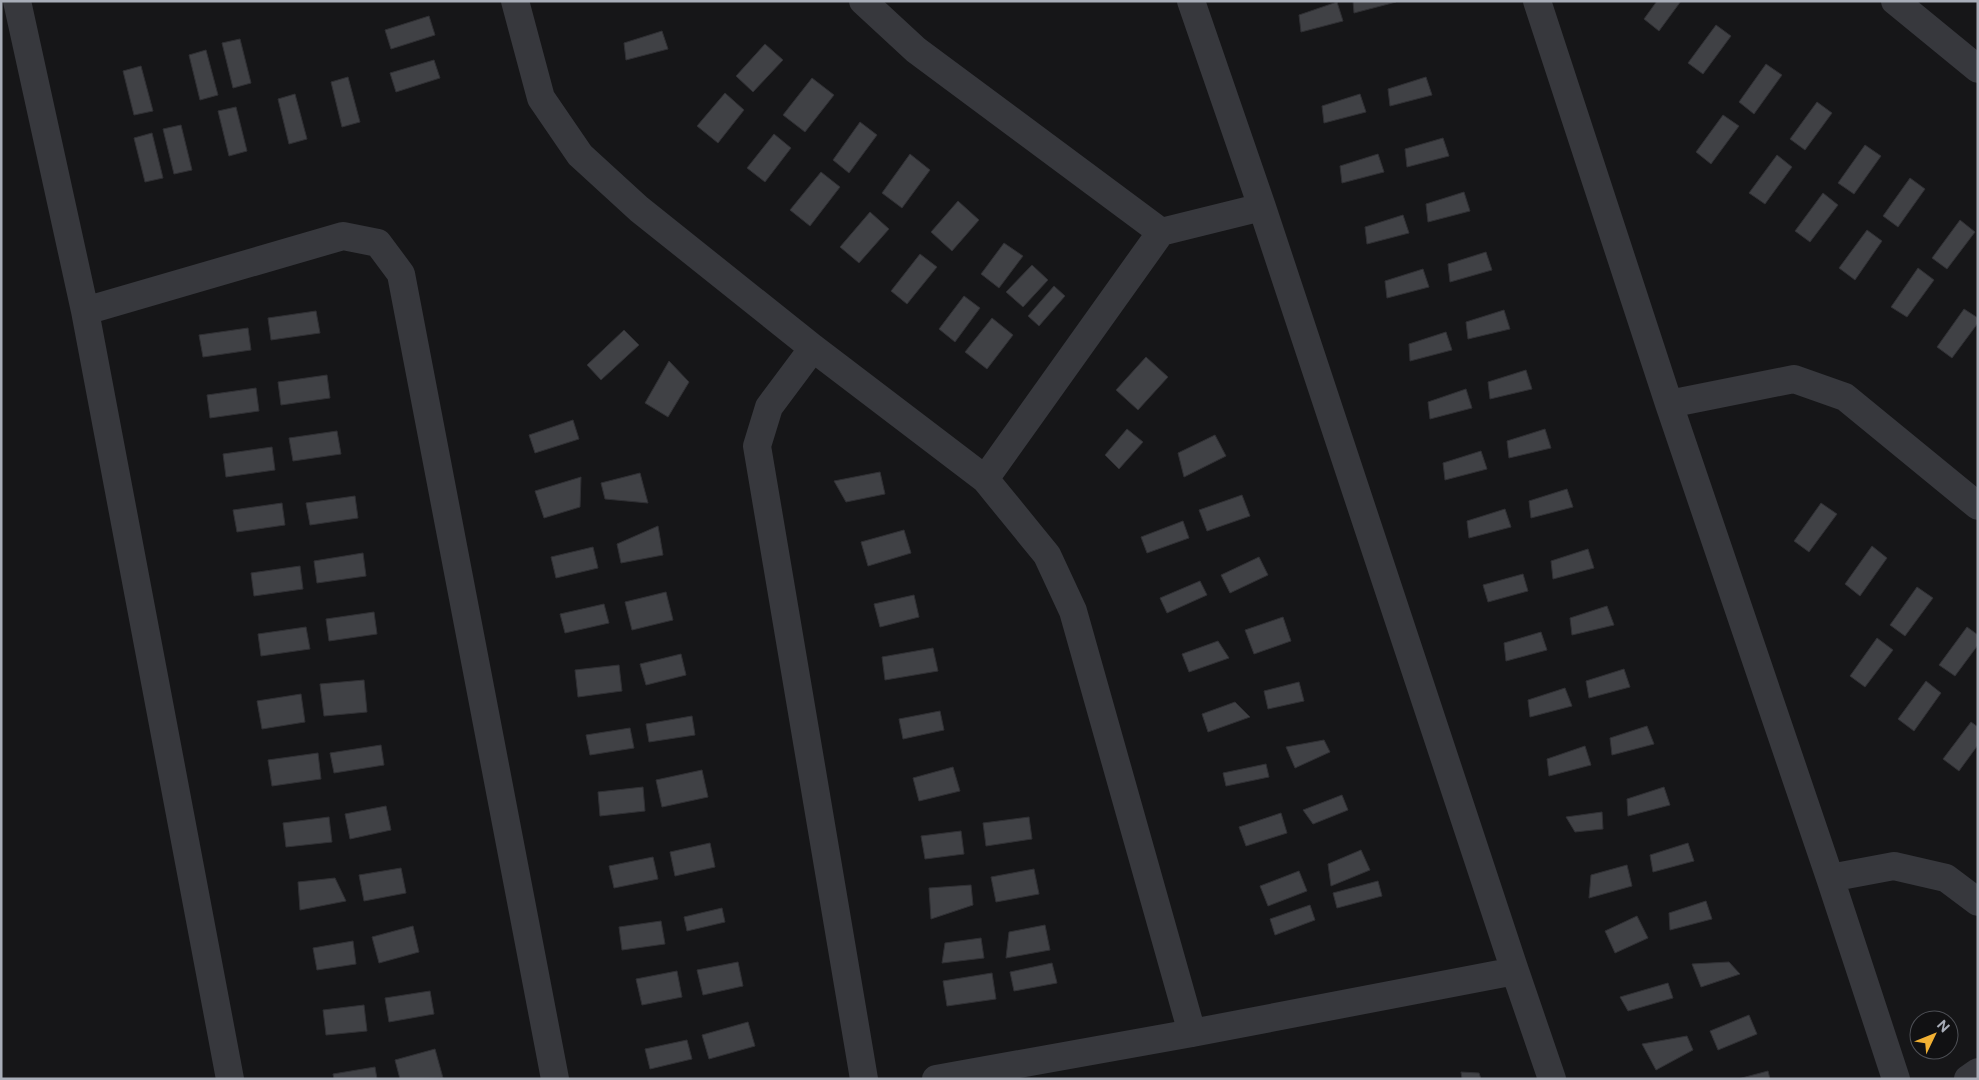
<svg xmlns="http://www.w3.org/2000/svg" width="1979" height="1080" font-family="'Public Sans',sans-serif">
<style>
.building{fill:#404145;stroke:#303034}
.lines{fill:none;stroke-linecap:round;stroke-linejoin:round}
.minor{stroke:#37383d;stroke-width:28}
</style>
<rect width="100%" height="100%" fill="#161618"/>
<path class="building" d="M1353 1H1395L1396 2 1354 13Z
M1657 1H1681L1659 31 1644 19Z
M1337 2 1343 21 1301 32 1299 15Z
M429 16 435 35 391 49 385 30Z
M1716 25 1731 36 1703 74 1688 63Z
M662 31 668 49 626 60 624 43Z
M240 39 251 83 233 88 222 43Z
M765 44 783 60 753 92 736 76Z
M206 50 218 95 200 100 189 55Z
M434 60 440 78 396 92 390 73Z
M1766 64 1782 75 1754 114 1739 102Z
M141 66 153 111 134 115 123 71Z
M348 77 360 122 342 127 331 82Z
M1426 77 1432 95 1390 106 1388 89Z
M812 78 834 95 805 132 783 115Z
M725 93 744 110 718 143 697 126Z
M295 94 307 139 289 144 278 99Z
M1360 94 1366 112 1324 123 1322 106Z
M1817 102 1832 113 1805 150 1790 139Z
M236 107 247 151 229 156 218 111Z
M1723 115 1739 126 1711 164 1696 152Z
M860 122 877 135 849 173 833 160Z
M181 125 192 170 174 174 163 129Z
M152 133 163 178 145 182 134 138Z
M774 134 791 148 765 182 747 168Z
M1443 138 1449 156 1407 167 1405 149Z
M1865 145 1881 156 1854 194 1838 183Z
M910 154 930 170 902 208 882 193Z
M1378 154 1384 172 1342 183 1340 166Z
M1777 155 1792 167 1765 204 1749 193Z
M821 172 840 187 810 226 790 210Z
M1910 178 1925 189 1898 227 1883 216Z
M1464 192 1470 211 1428 222 1426 204Z
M1823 193 1838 205 1810 242 1795 231Z
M958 201 979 220 952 251 931 232Z
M870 212 889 229 859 263 840 247Z
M1403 215 1409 233 1367 244 1365 227Z
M1960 220 1975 232 1947 269 1932 258Z
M1867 230 1882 241 1855 280 1839 268Z
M1004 243 1023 256 999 288 981 274Z
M1486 252 1492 270 1450 282 1448 264Z
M920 254 937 267 907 304 891 291Z
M1032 265 1048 280 1023 307 1006 292Z
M1918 268 1934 280 1907 317 1891 307Z
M1423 269 1429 287 1387 298 1385 281Z
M1054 286 1065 296 1039 326 1028 316Z
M964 296 980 308 955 342 939 329Z
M1964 309 1978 318V323L1952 358 1937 347Z
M1504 310 1510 329 1468 339 1466 322Z
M316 311 320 333 271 340 268 318Z
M992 318 1013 335 987 369 965 352Z
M248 328 251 350 203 357 199 335Z
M624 330 639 345 601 380 587 365Z
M1446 332 1452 350 1410 361 1409 344Z
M1146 357 1168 377 1138 410 1116 390Z
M669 361 689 382 668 417 645 403Z
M1526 370 1532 389 1490 399 1488 382Z
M327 375 330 398 281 405 278 382Z
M256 388 259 411 210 418 207 395Z
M1466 389 1472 408 1430 419 1428 402Z
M573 420 579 439 535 453 529 435Z
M1127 429 1143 442 1119 469 1105 455Z
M1545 429 1551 448 1509 458 1507 441Z
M337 431 341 454 293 461 289 438Z
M1215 435 1226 456 1184 477 1178 453Z
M272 447 275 470 226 477 223 454Z
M1481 451 1487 469 1445 480 1443 463Z
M880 472 885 494 846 502 834 481Z
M640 473 648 503 605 499 601 483Z
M581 477 580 507 544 518 535 491Z
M1567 489 1573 507 1531 518 1529 501Z
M1242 495 1250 516 1207 531 1199 510Z
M355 496 358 518 310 525 306 503Z
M282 503 285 525 237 532 233 510Z
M1821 503 1837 514 1809 552 1794 541Z
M1505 509 1511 527 1469 538 1467 521Z
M1183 521 1189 538 1147 553 1141 537Z
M658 526 663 555 621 563 617 544Z
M904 530 911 553 868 566 861 542Z
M1872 546 1887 558 1860 596 1845 584Z
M593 547 598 568 556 578 551 557Z
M1588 549 1594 568 1553 579 1551 561Z
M363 553 366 576 317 583 314 561Z
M1259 557 1268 575 1230 593 1221 575Z
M300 566 303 589 254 596 251 573Z
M1523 574 1528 591 1488 602 1483 585Z
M1200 581 1207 595 1167 613 1160 598Z
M1917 587 1933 598 1905 636 1890 625Z
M666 592 673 620 632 630 625 602Z
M914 595 919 617 880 627 874 604Z
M604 604 609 623 565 633 560 614Z
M1607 606 1614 625 1572 635 1570 618Z
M374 612 377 634 329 641 326 619Z
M1283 617 1291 641 1254 654 1245 630Z
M306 627 310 649 261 656 258 634Z
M1967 627 1978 635V645L1955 676 1939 665Z
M1541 632 1547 650 1506 661 1504 643Z
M1877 638 1893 650 1865 687 1850 676Z
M1218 641 1229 658 1189 672 1182 654Z
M933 648 938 671 885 680 882 657Z
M681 654 686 675 646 685 640 664Z
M619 665 622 691 578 697 575 670Z
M1624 669 1630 687 1589 698 1586 681Z
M364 680 367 712 324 716 320 684Z
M1926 681 1941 693 1914 731 1898 719Z
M1299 682 1304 701 1268 709 1264 691Z
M1565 688 1572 706 1530 717 1528 700Z
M301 694 305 722 262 729 257 701Z
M1235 702 1250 717 1208 732 1202 714Z
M940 711 944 730 903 739 899 719Z
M692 716 695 735 649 742 646 724Z
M1971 722 1978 727V745L1959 771 1943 759Z
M1647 726 1654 744 1612 755 1610 738Z
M630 728 634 748 590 755 586 735Z
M1324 740 1330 752 1295 768 1286 747Z
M381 745 384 765 334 773 330 753Z
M1585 746 1591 765 1549 776 1547 759Z
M318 753 321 779 272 786 268 760Z
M1266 764 1269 777 1226 786 1223 773Z
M953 767 960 791 919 801 913 778Z
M702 770 708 797 662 807 656 780Z
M643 787 645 811 600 816 598 792Z
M1664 787 1670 805 1628 816 1627 799Z
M1342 795 1348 810 1313 824 1303 810Z
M386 806 391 830 350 839 345 814Z
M1602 812 1603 829 1575 832 1566 817Z
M1281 813 1287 833 1246 846 1239 827Z
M329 817 332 842 286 847 283 823Z
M1029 817 1032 839 986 846 983 823Z
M961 831 964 854 925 859 921 836Z
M710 843 715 867 675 876 670 852Z
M1688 843 1694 861 1653 872 1650 855Z
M1361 850 1370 870 1331 886 1328 864Z
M653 857 658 879 614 888 609 866Z
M1627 865 1632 886 1589 898 1591 875Z
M401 868 406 893 364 901 359 875Z
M1034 869 1039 894 996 902 991 877Z
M1299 871 1307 891 1268 906 1260 886Z
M335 878 346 901 300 910 298 882Z
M1378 881 1382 896 1337 908 1333 893Z
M971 885 973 905 931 919 929 888Z
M1706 901 1712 919 1670 930 1669 913Z
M1310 905 1315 920 1275 935 1270 919Z
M722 908 725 922 687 931 684 917Z
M1637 916 1648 938 1615 953 1605 931Z
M661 921 665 944 622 950 619 927Z
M1045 925 1050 950 1006 958 1009 932Z
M413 926 419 952 379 963 372 937Z
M981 938 984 958 942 963 945 943Z
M353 941 356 964 317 970 313 948Z
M738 962 743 986 703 995 697 970Z
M1729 962 1740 974 1701 987 1692 964Z
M1052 963 1057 983 1014 991 1010 972Z
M677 971 682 997 642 1005 636 979Z
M992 973 996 999 947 1006 943 981Z
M1668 983 1673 998 1628 1011 1620 997Z
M430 991 434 1014 389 1022 385 998Z
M364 1005 367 1031 326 1035 323 1010Z
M1749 1015 1757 1034 1718 1050 1710 1031Z
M748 1022 755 1046 709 1059 702 1035Z
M1687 1036 1693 1050 1656 1070 1642 1044Z
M687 1040 692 1059 650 1069 645 1049Z
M435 1049 443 1078 400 1079 395 1060Z
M375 1067 377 1079H334L333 1074Z
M1768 1071 1770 1079H1738Z
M1461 1072 1479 1073 1481 1079H1462Z"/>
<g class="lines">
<path class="minor" d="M17 1 85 311 230 1079
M515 1 541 98 580 155 639 209 813 348 985 479 1047 555 1073 611 1192 1033
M863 1 916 50 1161 232 1262 207
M1191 1 1262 207 1515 971 1552 1079
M1537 1 1669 404 1830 878 1896 1079
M1895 1 1978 69
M85 311 343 236 378 243 401 274 555 1079
M813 348 769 407 757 446 864 1079
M1669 404 1794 379 1845 397 1978 506
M985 479 1161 232
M1830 878 1894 866 1946 878 1978 902
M936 1079 1192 1033 1515 971
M1968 1079 1978 1072"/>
</g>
<rect width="1979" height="1080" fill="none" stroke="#a8adb8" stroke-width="5"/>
<g transform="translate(1934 1035) rotate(47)"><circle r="24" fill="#111113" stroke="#4d4f55"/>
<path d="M0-4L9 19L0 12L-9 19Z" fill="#f2b134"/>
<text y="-8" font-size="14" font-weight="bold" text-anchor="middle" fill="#a8adb8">N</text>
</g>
</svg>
